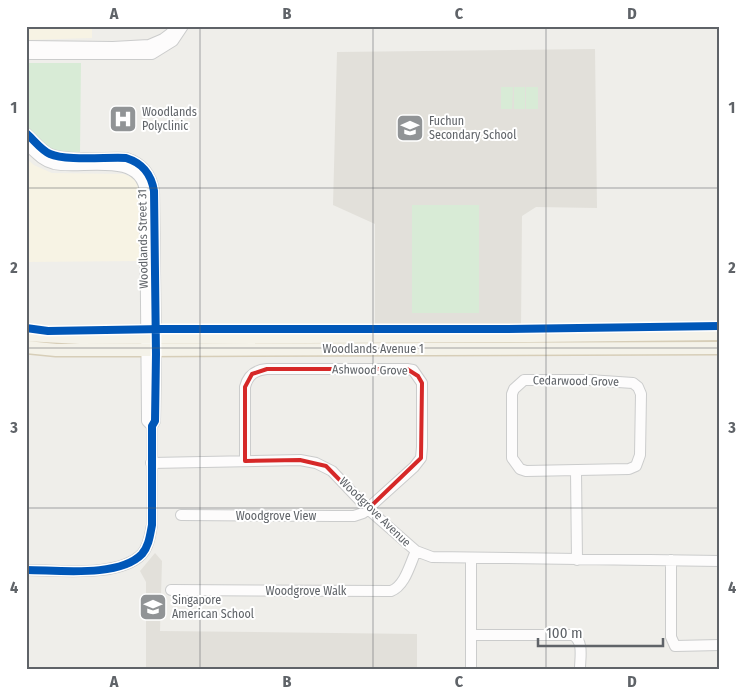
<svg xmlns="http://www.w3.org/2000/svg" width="746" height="695" font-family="'Fira Sans Condensed',sans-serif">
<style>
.commercial{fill:#f7f3e4}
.education{fill:#e2e0da}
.green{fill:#d8ebd6}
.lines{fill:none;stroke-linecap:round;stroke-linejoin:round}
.minor-casing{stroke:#cbcccc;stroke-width:12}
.major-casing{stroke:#d7ceb8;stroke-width:15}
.minor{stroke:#fdfcfc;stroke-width:10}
.major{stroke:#f4f2e9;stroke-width:12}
.cycleway-casing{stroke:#fff;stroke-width:11}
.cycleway{stroke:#0057b8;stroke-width:8}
.marked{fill:none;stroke:#d62828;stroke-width:4;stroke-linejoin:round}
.grid{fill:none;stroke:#5f6368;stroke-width:1;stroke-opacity:0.55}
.labels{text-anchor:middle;stroke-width:4;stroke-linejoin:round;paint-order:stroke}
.poi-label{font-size:12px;fill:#5f6368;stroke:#fff;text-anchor:start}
.street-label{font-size:12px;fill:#5f6368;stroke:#fff}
.neatline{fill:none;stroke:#5f6368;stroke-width:2}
.grid-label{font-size:16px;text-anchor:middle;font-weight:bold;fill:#5f6368}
</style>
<rect width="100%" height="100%" fill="#efeeea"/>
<path class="commercial" d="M26 26H92V38L26 40Z
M26 158 34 165 52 173 124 174 135 179 140 189 141 261 26 262Z"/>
<path class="education" d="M595 49 597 208 536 207 522 216 521 330H375V224L333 205 337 52Z
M155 553 162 561 160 631 417 634V669H146V582L140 571Z"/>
<path class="green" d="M26 63H81L80 154C48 154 49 151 26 130Z
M501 87H513L512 109H501Z
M514 87H525V109H514Z
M526 87H538V109H526Z
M412 205H479V313H412Z"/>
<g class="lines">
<g class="minor-casing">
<path id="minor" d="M26 46 113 47 149 45 163 39 171 33 175 26
M26 54H152L173 41 183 26
M26 133C34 140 41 150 50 154 65 161 107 157 126 158 142 163 151 173 154 191L156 354 155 421 152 426V525C150 535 149 546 142 554 119 578 58 570 26 570
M26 144C35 152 42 161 54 164 81 170 140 151 145 191L147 415V421L152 426
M524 380H589L633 383 638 387 641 394 640 455 636 466 629 469 526 471 520 469 512 458V394L514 389Z
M151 463 300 460 316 463 332 471 368 509 416 551 432 557 720 561
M576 471 577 560
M181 515 335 516H354L363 513 414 467 421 458 422 447V383L413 370 407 369H267C255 370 248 375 245 387V461
M471 559V669
M671 560V637L675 646 720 645
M171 590 391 591C405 586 410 564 416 551
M471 635H573C584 642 580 657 580 669"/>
</g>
<g class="major-casing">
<path id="major" d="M26 335 80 338 529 336 720 334
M26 347 56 350H137L720 348"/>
</g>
<use href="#minor" class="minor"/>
<use href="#major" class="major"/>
<g class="cycleway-casing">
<path id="cycleway" d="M26 133C34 140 41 150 50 154 65 161 107 157 126 158 142 163 151 173 154 191L156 354 155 421 152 426V525C150 535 149 546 142 554 119 578 58 570 26 570
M26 328 48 331 163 329H501L720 326"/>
</g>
<use href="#cycleway" class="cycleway"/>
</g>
<path class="marked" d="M267 369H407L418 376 422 383 421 458 368 509 326 466 300 460 245 461V387L252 374Z"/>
<path class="grid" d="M200 26V669M373 26V669M546 26V669M26 188H720M26 348H720M26 508H720"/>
<defs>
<g id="hospital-square" transform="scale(1.4375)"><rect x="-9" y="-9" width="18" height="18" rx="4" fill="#919496" stroke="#fff"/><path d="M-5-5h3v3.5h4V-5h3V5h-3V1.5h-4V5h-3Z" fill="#fff"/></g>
<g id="school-square" transform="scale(1.4375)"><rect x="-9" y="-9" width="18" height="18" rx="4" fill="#919496" stroke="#fff"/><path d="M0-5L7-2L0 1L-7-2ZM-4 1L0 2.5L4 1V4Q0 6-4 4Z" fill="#fff"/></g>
</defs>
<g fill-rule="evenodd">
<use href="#hospital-square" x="123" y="119"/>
<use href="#school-square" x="410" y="128"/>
<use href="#school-square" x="153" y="607"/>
</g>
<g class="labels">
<g class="poi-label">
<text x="142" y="116">Woodlands<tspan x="142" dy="14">Polyclinic</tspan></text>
<text x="429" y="125">Fuchun<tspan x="429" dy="14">Secondary School</tspan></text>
<text x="172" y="604">Singapore<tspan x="172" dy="14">American School</tspan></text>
</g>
<g class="street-label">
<text transform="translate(143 239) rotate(-91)" y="4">Woodlands Street 31</text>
<text x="373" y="353">Woodlands Avenue 1</text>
<text transform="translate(370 370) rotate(1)" y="4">Ashwood Grove</text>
<text transform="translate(576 381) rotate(1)" y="4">Cedarwood Grove</text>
<text transform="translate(375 512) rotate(44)" y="4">Woodgrove Avenue</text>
<text x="276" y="520">Woodgrove View</text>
<text x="306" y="595">Woodgrove Walk</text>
</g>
</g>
<rect width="746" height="695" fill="none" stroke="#ffffff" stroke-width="55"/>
<path d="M538 638v8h125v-8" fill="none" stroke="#5f6368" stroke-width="2.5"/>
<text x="546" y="638" font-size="15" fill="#5f6368" stroke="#ffffff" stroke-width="4" paint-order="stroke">100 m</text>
<rect x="28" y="28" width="690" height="640" class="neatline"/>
<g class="grid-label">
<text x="114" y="19">A</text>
<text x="287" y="19">B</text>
<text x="459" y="19">C</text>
<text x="632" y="19">D</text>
<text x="14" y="113">1</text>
<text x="732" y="113">1</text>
<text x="14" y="273">2</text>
<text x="732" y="273">2</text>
<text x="14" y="433">3</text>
<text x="732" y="433">3</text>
<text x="14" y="593">4</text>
<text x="732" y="593">4</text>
<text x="114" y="687">A</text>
<text x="287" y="687">B</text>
<text x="459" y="687">C</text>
<text x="632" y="687">D</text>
</g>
</svg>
